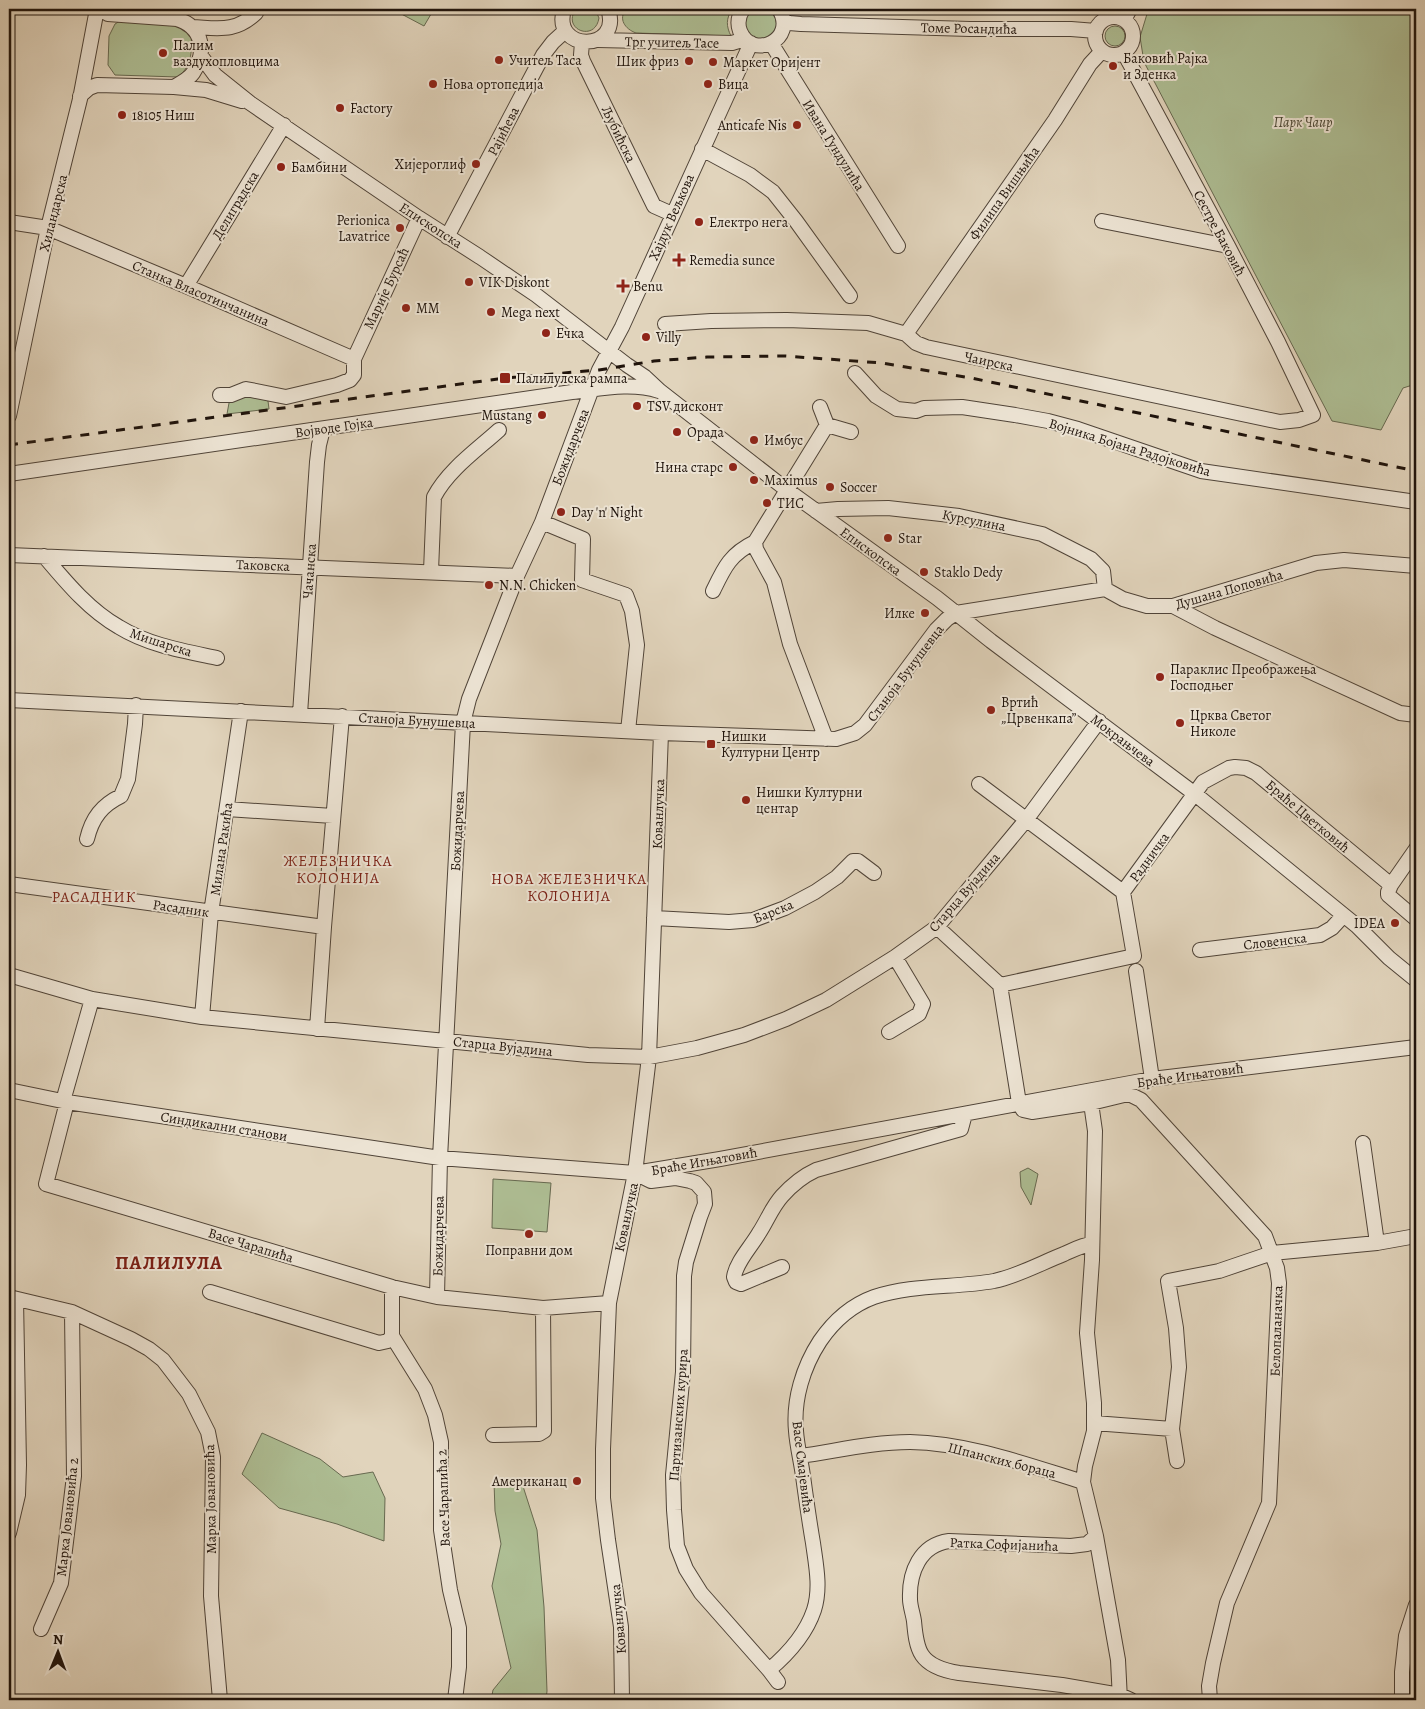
<svg xmlns="http://www.w3.org/2000/svg" width="1425" height="1709" font-family="Alegreya,serif">
<style>
.green{fill:#aebe94;stroke:#676950}
.lines{fill:none;stroke-linecap:round;stroke-linejoin:round}
.minor-casing{stroke:#504438;stroke-width:16}
.minor{stroke:#ece3d3;stroke-width:14}
.rail{stroke:#20140c;stroke-width:3;stroke-dasharray:9 9;stroke-linecap:butt}
.poi-dot{fill:#8f2418;stroke:#ece3d3;stroke-width:2}
.labels{text-anchor:middle;stroke-width:4;stroke-linejoin:round;paint-order:stroke}
.street-label{font-size:14px;fill:#20140c;stroke:#ece3d3}
.poi-label{font-size:14px;fill:#20140c;stroke:#ece3d3;text-anchor:start}
.park-label{font-size:14px;font-style:italic;fill:#4b4735;stroke:#ece3d3}
.neighbourhood-label{font-size:15px;letter-spacing:1px;fill:#7a1f14;stroke:#ece3d3}
.district-label{font-size:19px;font-weight:bold;letter-spacing:1px;fill:#7a1f14;stroke:#ece3d3}
</style>
<rect width="100%" height="100%" fill="#e1d4bc"/>
<filter id="stains"><feTurbulence type="fractalNoise" baseFrequency=".004" numOctaves="4"/><feColorMatrix values="0 0 0 0 .2 0 0 0 0 .09 0 0 0 0 .02 0 0 0 .5 -.17"/></filter>
<radialGradient id="worn" r=".72"><stop offset=".6" stop-color="#630" stop-opacity="0"/><stop offset="1" stop-color="#630" stop-opacity=".3"/></radialGradient>
<path class="green" d="M392 9H434L424 26Z
M576 9H595L599 18C595 43 561 29 576 9Z
M626 9H732C726 19 726 26 731 36L636 33C625 29 618 19 626 9Z
M747 9H774L776 10 777 34 760 42 744 33Z
M1151 9H1416V384L1403 388 1381 430 1332 421 1144 62 1140 37 1147 14Z
M120 21 178 23 191 31C192 49 193 65 178 77L115 75 108 65 109 36 115 24Z
M1105 36a10 10 0 1 1 20 0a10 10 0 1 1-20 0Z
M239 396H259L268 401 269 409 227 414 229 403Z
M1028 1168 1038 1174 1031 1205 1021 1187 1020 1172Z
M493 1179 551 1183 547 1232 492 1228Z
M262 1433 320 1459 343 1477 373 1472 385 1498 384 1541 337 1524 279 1508 242 1474Z
M521 1480 537 1530 544 1607 547 1691 546 1700H491L493 1690 511 1668 492 1586 501 1544 495 1511 494 1482Z"/>
<g class="lines">
<g class="minor-casing">
<path id="minor" d="M102 9 108 14 177 19C203 27 207 52 193 73 189 79 181 83 174 87
M564 9C551 53 623 52 608 9
M743 9C739 15 737 23 740 31 752 61 798 40 779 9
M1095 36a19 19 0 1 1 38 0a19 19 0 1 1-38 0Z
M784 20 789 23 801 24 970 29H1071L1096 31
M1124 20 1130 9
M192 27C218 28 235 33 256 13V9
M598 40 732 43 745 39
M582 42 581 55 583 61 654 206 672 214
M771 43 898 246
M201 56 215 75 250 103 419 218 480 257 536 295 627 365 645 377 660 391 787 490 937 598 991 641 1195 794 1357 926 1389 958 1416 980
M80 96 89 88 97 85 174 87 206 90 242 101
M702 149 750 175 773 192 796 221 850 296
M1102 221 1228 246
M9 222 48 228 186 286 354 359
M447 237 543 55 553 42 565 31
M186 286 284 125
M665 324 711 321 787 320 868 323 906 334 916 343 926 347 1280 422 1299 420 1313 415 1278 342 1228 246 1124 53
M906 334 1055 120 1090 64 1102 51
M855 373 876 396 897 409 916 411 924 408 962 407 1015 415 1048 421 1078 429 1201 471 1416 502
M220 395H231L246 389 286 397 337 385 350 380 354 375V359L419 218
M9 416 48 228 80 99 97 9
M827 425 851 432
M9 474 572 392C600 389 631 382 659 391
M816 511 838 509 888 508 959 516 1042 534 1091 559 1103 571 1105 589
M542 522 583 539 582 580 626 595 632 611 637 645 628 731
M755 542 756 549 774 582 790 644 826 739
M755 542 827 425 820 407
M9 555 517 576
M44 556C66 582 89 610 119 627 148 645 184 651 217 658
M431 571 434 497C448 470 477 450 499 430
M713 591C724 568 730 554 755 542
M1173 606 1215 628 1400 713 1416 715
M9 700 661 733 836 739 855 733 865 725 936 630 947 619 956 613 1105 589 1123 599 1147 606H1173L1316 563 1344 560 1416 566
M300 714 317 462 319 445 323 429
M979 784 1123 892
M227 809 333 816
M87 839C92 818 102 805 121 796L128 779 135 724 136 705
M9 884 324 927
M1391 885 1388 892V895L1416 919
M654 918 729 922 753 920 785 908 815 892 837 877 853 861H858L874 873
M937 927 1000 985 1134 956 1123 892 1203 782 1229 768 1235 767 1246 768 1256 773 1391 885 1416 849
M1200 950 1320 935 1332 928 1343 916
M1136 971 1152 1079
M9 975 92 999 202 1017 588 1055 649 1057 697 1048 744 1035 786 1019 826 1000 895 957 937 927 1026 820 1099 721
M1000 985 1019 1103 1023 1110 1032 1112 1091 1103 1124 1095H1131L1141 1100 1265 1236 1277 1268 1279 1283 1269 1503 1227 1603 1213 1663 1209 1686 1210 1700
M202 1017 211 913 241 711
M317 1029 324 927 342 716
M889 1032 919 1014 923 1004 895 957
M9 1090 67 1102 440 1158 635 1173 720 1159 1152 1079 1416 1047
M65 1094 92 999
M67 1102 46 1184 392 1287 437 1297 543 1308 609 1303
M1091 1103 1095 1131 1092 1260 1087 1333 1094 1403V1431L1085 1466 1083 1482 1096 1536 1118 1660 1120 1700
M1363 1143 1377 1243
M635 1173 651 1181 675 1178 690 1181 696 1183 704 1192 705 1204 700 1217 686 1262 684 1276 683 1372 673 1475 674 1510 677 1546 686 1569 701 1593 769 1670 778 1682
M782 1267 741 1284 736 1282 734 1277C736 1262 751 1247 759 1233 767 1221 772 1207 782 1196 791 1186 803 1176 816 1170L961 1129 965 1114
M392 1287V1336L425 1389 435 1415 441 1442V1530L450 1590 459 1628V1667L455 1700
M210 1292 379 1343 388 1341 392 1336
M9 1297 72 1312 131 1339 149 1349 163 1360 189 1394 208 1432 213 1457 211 1596 220 1700
M437 1297 440 1158 463 723 469 699 517 576 542 522 599 370 622 327 751 43
M1094 1423 1172 1429
M493 1435 539 1434 544 1431 543 1308
M800 1456C836 1451 873 1442 910 1442 968 1443 1028 1465 1083 1482
M1177 1461 1172 1429 1179 1367 1176 1328 1168 1281 1219 1271 1272 1253 1377 1243 1416 1236
M9 1533 18 1495 19 1465 16 1299
M1096 1536 1087 1544 1071 1546 949 1541C920 1545 909 1572 910 1599 910 1606 913 1614 914 1621 915 1632 916 1646 922 1655 930 1667 946 1671 959 1673L1062 1685 1120 1695 1131 1700
M41 1629 61 1583 74 1476 72 1312
M769 1670C788 1654 806 1634 814 1610 821 1588 816 1565 813 1543 809 1520 806 1498 803 1476 801 1461 797 1446 796 1431 793 1400 803 1367 820 1341 833 1322 852 1305 874 1297 912 1284 955 1288 994 1281 1018 1276 1041 1263 1064 1254 1073 1250 1082 1245 1092 1244
M622 1700 621 1627 608 1540 603 1498V1449L609 1303 635 1173 649 1057 661 733
M1402 1700V1672L1406 1636 1416 1605"/>
</g>
<use href="#minor" class="minor"/>
<path class="rail" d="M9 445 505 378 599 370 654 361 707 357 785 356 882 363 971 378 1416 471"/>
</g>
<g class="poi-dot">
<circle cx="163" cy="53" r="5"/>
<circle cx="499" cy="60" r="5"/>
<circle cx="689" cy="61" r="5"/>
<circle cx="713" cy="62" r="5"/>
<circle cx="1113" cy="66" r="5"/>
<circle cx="433" cy="84" r="5"/>
<circle cx="708" cy="84" r="5"/>
<circle cx="340" cy="108" r="5"/>
<circle cx="122" cy="115" r="5"/>
<circle cx="797" cy="125" r="5"/>
<circle cx="476" cy="164" r="5"/>
<circle cx="281" cy="167" r="5"/>
<circle cx="699" cy="222" r="5"/>
<circle cx="400" cy="228" r="5"/>
<path d="M676.5 252.5h5v5h5v5h-5v5h-5v-5h-5v-5h5z"/>
<circle cx="469" cy="282" r="5"/>
<path d="M620.5 278.5h5v5h5v5h-5v5h-5v-5h-5v-5h5z"/>
<circle cx="406" cy="308" r="5"/>
<circle cx="491" cy="312" r="5"/>
<circle cx="546" cy="333" r="5"/>
<circle cx="646" cy="337" r="5"/>
<rect x="499" y="372" width="12" height="12" rx="2.5"/>
<circle cx="637" cy="406" r="5"/>
<circle cx="542" cy="415" r="5"/>
<circle cx="677" cy="432" r="5"/>
<circle cx="754" cy="440" r="5"/>
<circle cx="733" cy="467" r="5"/>
<circle cx="754" cy="480" r="5"/>
<circle cx="830" cy="487" r="5"/>
<circle cx="767" cy="503" r="5"/>
<circle cx="561" cy="512" r="5"/>
<circle cx="888" cy="538" r="5"/>
<circle cx="924" cy="572" r="5"/>
<circle cx="489" cy="585" r="5"/>
<circle cx="925" cy="613" r="5"/>
<circle cx="1160" cy="677" r="5"/>
<circle cx="991" cy="710" r="5"/>
<circle cx="1180" cy="723" r="5"/>
<rect x="706" y="739" width="10" height="10" rx="2.5"/>
<circle cx="746" cy="800" r="5"/>
<circle cx="1395" cy="923" r="5"/>
<circle cx="529" cy="1234" r="5"/>
<circle cx="577" cy="1481" r="5"/>
</g>
<g class="labels">
<g class="street-label">
<text transform="translate(969 28) rotate(1)" y="5">Томе Росандића</text>
<text transform="translate(672 42) rotate(1)" y="5">Трг учитељ Тасе</text>
<text transform="translate(503 131) rotate(-63)" y="5">Рајићева</text>
<text transform="translate(619 134) rotate(64)" y="5">Љубићска</text>
<text transform="translate(834 145) rotate(58)" y="5">Ивана Гундулића</text>
<text transform="translate(1004 193) rotate(-55)" y="5">Филипа Вишњића</text>
<text transform="translate(235 205) rotate(-59)" y="5">Делиградска</text>
<text transform="translate(53 213) rotate(-76)" y="5">Хиландарска</text>
<text transform="translate(671 217) rotate(-66)" y="5">Хајдук Вељкова</text>
<text transform="translate(431 225) rotate(33)" y="5">Епископска</text>
<text transform="translate(1220 233) rotate(62)" y="5">Сестре Баковић</text>
<text transform="translate(386 288) rotate(-65)" y="5">Марије Бурсаћ</text>
<text transform="translate(201 293) rotate(23)" y="5">Станка Власотинчанина</text>
<text transform="translate(989 361) rotate(12)" y="5">Чаирска</text>
<text transform="translate(334 427) rotate(-8)" y="5">Војводе Гојка</text>
<text transform="translate(570 447) rotate(-69)" y="5">Божидарчева</text>
<text transform="translate(1130 447) rotate(17)" y="5">Војника Бојана Радојковића</text>
<text transform="translate(974 520) rotate(11)" y="5">Курсулина</text>
<text transform="translate(871 551) rotate(36)" y="5">Епископска</text>
<text transform="translate(263 565) rotate(2)" y="5">Таковска</text>
<text transform="translate(309 571) rotate(-86)" y="5">Чачанска</text>
<text transform="translate(1229 589) rotate(-16)" y="5">Душана Поповића</text>
<text transform="translate(161 642) rotate(18)" y="5">Мишарска</text>
<text transform="translate(905 673) rotate(-53)" y="5">Станоја Бунушевца</text>
<text transform="translate(417 720) rotate(3)" y="5">Станоја Бунушевца</text>
<text transform="translate(1123 740) rotate(37)" y="5">Мокрањчева</text>
<text transform="translate(658 814) rotate(-88)" y="5">Кованлучка</text>
<text transform="translate(1308 816) rotate(40)" y="5">Браће Цветковић</text>
<text transform="translate(457 831) rotate(-87)" y="5">Божидарчева</text>
<text transform="translate(221 849) rotate(-82)" y="5">Милана Ракића</text>
<text transform="translate(1149 857) rotate(-54)" y="5">Радничка</text>
<text transform="translate(964 892) rotate(-49)" y="5">Старца Вујадина</text>
<text transform="translate(181 908) rotate(8)" y="5">Расадник</text>
<text transform="translate(773 911) rotate(-22)" y="5">Барска</text>
<text transform="translate(1275 941) rotate(-7)" y="5">Словенска</text>
<text transform="translate(503 1046) rotate(6)" y="5">Старца Вујадина</text>
<text transform="translate(1190 1075) rotate(-8)" y="5">Браће Игњатовић</text>
<text transform="translate(224 1126) rotate(9)" y="5">Синдикални станови</text>
<text transform="translate(704 1161) rotate(-10)" y="5">Браће Игњатовић</text>
<text transform="translate(626 1217) rotate(-78)" y="5">Кованлучка</text>
<text transform="translate(438 1236) rotate(-89)" y="5">Божидарчева</text>
<text transform="translate(251 1245) rotate(17)" y="5">Васе Чарапића</text>
<text transform="translate(1276 1331) rotate(-88)" y="5">Белопаланачка</text>
<text transform="translate(678 1415) rotate(-86)" y="5">Партизанских курира</text>
<text transform="translate(1002 1460) rotate(14)" y="5">Шпанских бораца</text>
<text transform="translate(803 1467) rotate(83)" y="5">Васе Смајевића</text>
<text transform="translate(443 1498) rotate(-92)" y="5">Васе Чарапића 2</text>
<text transform="translate(210 1499) rotate(-91)" y="5">Марка Јовановића</text>
<text transform="translate(67 1517) rotate(-84)" y="5">Марка Јовановића 2</text>
<text transform="translate(1004 1544) rotate(2)" y="5">Ратка Софијанића</text>
<text transform="translate(618 1619) rotate(-95)" y="5">Кованлучка</text>
</g>
<g class="poi-label">
<text x="173" y="50">Палим<tspan x="173" dy="16">ваздухопловцима</tspan></text>
<text x="1123" y="63">Баковић Рајка<tspan x="1123" dy="16">и Зденка</tspan></text>
<text x="509" y="65">Учитељ Таса</text>
<text x="679" y="66" text-anchor="end">Шик фриз</text>
<text x="723" y="67">Маркет Оријент</text>
<text x="443" y="89">Нова ортопедија</text>
<text x="718" y="89">Вица</text>
<text x="350" y="113">Factory</text>
<text x="132" y="120">18105 Ниш</text>
<text x="787" y="130" text-anchor="end">Anticafe Nis</text>
<text x="466" y="169" text-anchor="end">Хијероглиф</text>
<text x="291" y="172">Бамбини</text>
<text x="390" y="225" text-anchor="end">Perionica<tspan x="390" dy="16">Lavatrice</tspan></text>
<text x="709" y="227">Електро нега</text>
<text x="689" y="265">Remedia sunce</text>
<text x="479" y="287">VIK Diskont</text>
<text x="633" y="291">Benu</text>
<text x="416" y="313">ММ</text>
<text x="501" y="317">Mega next</text>
<text x="556" y="338">Ечка</text>
<text x="656" y="342">Villy</text>
<text x="516" y="383">Палилулска рампа</text>
<text x="647" y="411">TSV дисконт</text>
<text x="532" y="420" text-anchor="end">Mustang</text>
<text x="687" y="437">Орада</text>
<text x="764" y="445">Имбус</text>
<text x="723" y="472" text-anchor="end">Нина старс</text>
<text x="764" y="485">Maximus</text>
<text x="840" y="492">Soccer</text>
<text x="777" y="508">ТИС</text>
<text x="571" y="517">Day 'n' Night</text>
<text x="898" y="543">Star</text>
<text x="934" y="577">Staklo Dedy</text>
<text x="499" y="590">N.N. Chicken</text>
<text x="915" y="618" text-anchor="end">Илке</text>
<text x="1170" y="674">Параклис Преображења<tspan x="1170" dy="16">Господњег</tspan></text>
<text x="1001" y="707">Вртић<tspan x="1001" dy="16">„Црвенкапа”</tspan></text>
<text x="1190" y="720">Црква Светог<tspan x="1190" dy="16">Николе</tspan></text>
<text x="721" y="741">Нишки<tspan x="721" dy="16">Културни Центр</tspan></text>
<text x="756" y="797">Нишки Културни<tspan x="756" dy="16">центар</tspan></text>
<text x="1385" y="928" text-anchor="end">IDEA</text>
<text x="529" y="1255" text-anchor="middle">Поправни дом</text>
<text x="567" y="1486" text-anchor="end">Американац</text>
</g>
<g class="park-label">
<text x="1303" y="127">Парк Чаир</text>
</g>
<g class="neighbourhood-label">
<text x="338" y="866">ЖЕЛЕЗНИЧКА<tspan x="338" dy="17">КОЛОНИЈА</tspan></text>
<text x="569" y="884">НОВА ЖЕЛЕЗНИЧКА<tspan x="569" dy="17">КОЛОНИЈА</tspan></text>
<text x="94" y="902">РАСАДНИК</text>
</g>
<g class="district-label">
<text x="169" y="1269">ПАЛИЛУЛА</text>
</g>
</g>
<rect width="1425" height="1709" fill="none" stroke="#e1d4bc" stroke-width="30"/>
<rect x="10" y="10" width="1405" height="1689" fill="none" stroke="#20140c" stroke-width="2.5"/>
<rect x="15" y="15" width="1395" height="1679" fill="none" stroke="#20140c"/>
<g transform="translate(58 1652) rotate(1)" stroke="#ece3d3" stroke-width="4" paint-order="stroke">
<path d="M0-4L9 19L0 12L-9 19Z" fill="#20140c"/>
<text y="-8" font-size="14" font-weight="bold" text-anchor="middle" fill="#20140c">N</text>
</g>
<rect width="100%" height="100%" filter="url(#stains)"/>
<rect width="100%" height="100%" fill="url(#worn)"/>
</svg>
